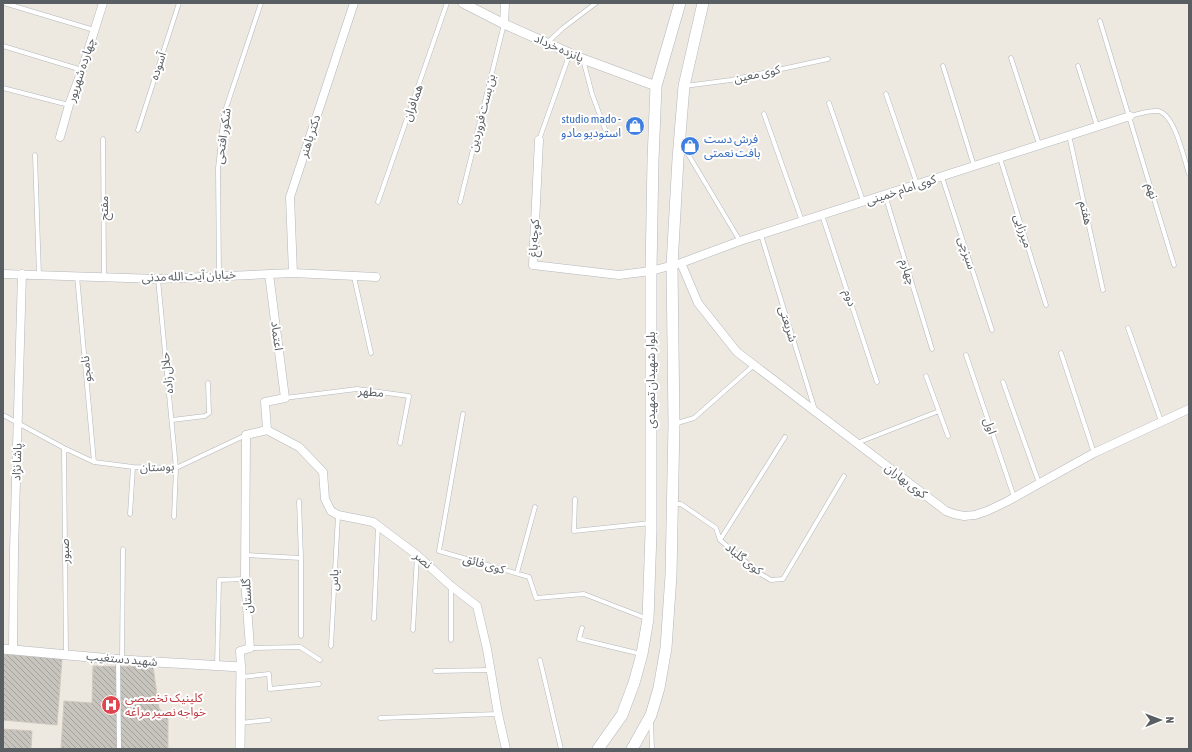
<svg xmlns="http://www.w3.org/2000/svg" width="1192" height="752" font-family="'Asap Condensed','Noto Sans Arabic',sans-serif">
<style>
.building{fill:url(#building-back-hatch);stroke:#d1c9be}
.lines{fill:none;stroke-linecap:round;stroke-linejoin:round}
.service-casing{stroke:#b3b7bc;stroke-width:5}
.minor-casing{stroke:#b3b7bc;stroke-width:9}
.tertiary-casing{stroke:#b3b7bc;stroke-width:10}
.secondary-casing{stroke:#b2b7bc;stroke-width:12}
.service{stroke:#fff;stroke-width:4}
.minor{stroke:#fff;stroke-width:8}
.tertiary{stroke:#fff;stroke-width:9}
.secondary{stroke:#fff;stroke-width:11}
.labels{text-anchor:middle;stroke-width:4;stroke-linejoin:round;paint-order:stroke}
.street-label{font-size:12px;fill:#595e62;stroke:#fff}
.shop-label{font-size:12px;fill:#366cbe;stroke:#fff;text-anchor:end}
.health-label{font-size:12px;fill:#be3a42;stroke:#fff;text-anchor:start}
</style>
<defs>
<pattern id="building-back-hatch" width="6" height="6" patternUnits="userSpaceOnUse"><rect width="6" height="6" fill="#c7c3bd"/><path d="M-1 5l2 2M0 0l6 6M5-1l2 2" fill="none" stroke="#a5a29d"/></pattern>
</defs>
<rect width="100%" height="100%" fill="#ede8e0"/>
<path class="building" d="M688 141H694L693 151 687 152Z
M3 654 62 659 57 725 3 720Z
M93 666 153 667 159 708 168 719V749H61L64 701 92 703Z
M3 729 32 731 31 749H3Z"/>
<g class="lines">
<g class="service-casing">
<path id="service" d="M4 3 94 30
M1100 21 1174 265
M548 42 563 28 596 3
M3 46 82 70
M1011 58 1039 144
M583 59 592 94 605 129
M943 66 974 166
M1078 66 1097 126
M685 86 731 80 828 59
M3 88 69 105
M886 94 917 184
M829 103 863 201
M764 114 802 221
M1130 116C1139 114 1149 110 1158 111 1175 114 1184 159 1189 174
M138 130 179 3
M1069 135 1103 290
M103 139 104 277
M539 140 570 53
M682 144 740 241
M35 155 39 275
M1000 158 1046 305
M942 177 992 330
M885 195 932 349
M378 202 447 3
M460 202 504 24
M822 215 877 382
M761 235 815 410
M219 275 218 168 224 114 261 3
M77 276 94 462
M354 277 371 353
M158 279 176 468 174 517
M1128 328 1161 421
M1061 353 1094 453
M966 355 1014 497
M926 376 948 436
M1003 382 1039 483
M285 398 357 389 409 396 400 443
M463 414 439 551 529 577 536 598 584 594 648 619
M3 415 64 448 94 462 133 467 176 468 246 435
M172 420 205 416 209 413 208 383
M674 424 694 418 754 365
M857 443 939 411
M64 448 66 654
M575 499 574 531 651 523
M299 501 301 558V636
M673 504H681L716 528 720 540 759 573 771 580 783 579 844 476
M130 514 133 467
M720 540 785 437
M246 555 301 558
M517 573 535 507
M374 619 378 526
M582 628 579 639 641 654
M413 630 417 555
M451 640V586
M331 646 338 515
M250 648 300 647 320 660
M118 660 119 749
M122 660 123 549
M540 660 561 749
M217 665 219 580 245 579
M435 671 490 670
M241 677 269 674 270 689 319 684
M380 718 498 714
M651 721 652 749
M240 723 269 720"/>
</g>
<g class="minor-casing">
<path id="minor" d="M504 24 505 3
M60 137 69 105 82 70 103 3
M539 140 533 265 619 275 651 271 681 263 740 241 1130 116
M681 263 698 303 737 352 946 511 954 514 964 516 975 515 987 511 1006 502 1094 453 1189 409
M293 273 290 197 354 3
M3 274 158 279 293 273 376 277
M267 430 299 447 323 472 325 499 331 511 338 515 373 522 417 555 451 586 477 606 487 649 498 714 506 749
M13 650 14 550 22 274
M241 667 240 651 250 648 245 579 246 435 267 430 265 402 285 398 269 274"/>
</g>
<g class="tertiary-casing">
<path id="tertiary" d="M463 3 504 24 583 59 656 86
M3 649 122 660 241 667 240 749"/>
</g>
<g class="secondary-casing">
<path id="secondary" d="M598 749 622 715 634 683 642 654 648 619 651 532V271L653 160 656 86 680 3
M632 749 651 715 659 688 666 648 671 575 674 424 672 265 678 159 684 86 703 3"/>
</g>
<use href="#service" class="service"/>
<use href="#minor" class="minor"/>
<use href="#tertiary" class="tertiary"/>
<use href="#secondary" class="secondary"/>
</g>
<defs>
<g id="shop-disc" transform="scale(1)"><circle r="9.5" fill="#3f7fe0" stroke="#fff"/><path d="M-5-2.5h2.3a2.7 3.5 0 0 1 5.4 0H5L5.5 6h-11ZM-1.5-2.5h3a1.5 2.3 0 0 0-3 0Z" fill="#fff"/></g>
<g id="hospital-disc" transform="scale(1)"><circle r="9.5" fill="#e0444e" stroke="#fff"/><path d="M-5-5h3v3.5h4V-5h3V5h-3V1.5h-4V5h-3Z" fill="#fff"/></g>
</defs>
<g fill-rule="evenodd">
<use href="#shop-disc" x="635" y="126"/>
<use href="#shop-disc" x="690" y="146"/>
<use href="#hospital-disc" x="111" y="705"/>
</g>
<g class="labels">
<g class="street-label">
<text transform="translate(559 48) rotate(24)" y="4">پانزده خرداد</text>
<text transform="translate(158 66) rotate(-72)" y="4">آسوده</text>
<text transform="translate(81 70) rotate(-72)" y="4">چهارده شهریور</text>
<text transform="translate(757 74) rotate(-12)" y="4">کوی معین</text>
<text transform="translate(413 103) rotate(-71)" y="4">همافران</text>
<text transform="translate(482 113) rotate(-76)" y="4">بن بست فروردین</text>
<text transform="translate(223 136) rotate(-82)" y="4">شکور افتحی</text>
<text transform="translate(310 136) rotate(-72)" y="4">دکتر باهنر</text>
<text transform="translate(901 190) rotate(-18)" y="4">کوی امام خمینی</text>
<text transform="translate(1152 191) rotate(74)" y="4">نهم</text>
<text transform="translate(104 208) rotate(-90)" y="4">مفتح</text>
<text transform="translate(1086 213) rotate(78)" y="4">هفتم</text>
<text transform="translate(1023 231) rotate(72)" y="4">میرزایی</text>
<text transform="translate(534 238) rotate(-87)" y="4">کوچه باغ</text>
<text transform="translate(967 253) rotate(72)" y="4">سبزچی</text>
<text transform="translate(908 272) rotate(73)" y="4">چهارم</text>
<text transform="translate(189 276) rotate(-2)" y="4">خیابان آیت الله مدنی</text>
<text transform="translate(850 298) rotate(72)" y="4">دوم</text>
<text transform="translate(788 324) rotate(73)" y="4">شریعتی</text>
<text transform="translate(277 336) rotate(83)" y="4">اعتماد</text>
<text transform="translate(86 369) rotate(-95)" y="4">نامجو</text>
<text transform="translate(167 373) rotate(-96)" y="4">حلال زاده</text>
<text transform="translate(651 380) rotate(-90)" y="4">بلوار شهیدان تمهیدی</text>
<text transform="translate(371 392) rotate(5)" y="4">مطهر</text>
<text transform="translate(990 426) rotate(71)" y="4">اول</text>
<text transform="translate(17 462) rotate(-88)" y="4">پاشا نژاد</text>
<text transform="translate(157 467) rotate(-2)" y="4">بوستان</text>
<text transform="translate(906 481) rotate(37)" y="4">کوی بهاران</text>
<text transform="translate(65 551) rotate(-90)" y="4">صبور</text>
<text transform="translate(744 559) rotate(38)" y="4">کوی گلباد</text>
<text transform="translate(423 560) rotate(41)" y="4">نصر</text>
<text transform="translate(484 564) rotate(16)" y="4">کوی فائق</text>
<text transform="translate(334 580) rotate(-87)" y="4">یاس</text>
<text transform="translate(247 596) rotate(-93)" y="4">گلستان</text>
<text transform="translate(122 659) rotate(5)" y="4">شهید دستغیب</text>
</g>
<g class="shop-label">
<text x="621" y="123">studio mado -<tspan x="621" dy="14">استودیو مادو</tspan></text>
<text x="704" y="143" text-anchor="start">فرش دست<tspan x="704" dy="14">بافت نعمتی</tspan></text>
</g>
<g class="health-label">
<text x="125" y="702">کلینیک تخصصی<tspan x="125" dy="14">خواجه نصیر مراغه</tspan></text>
</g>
</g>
<rect width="1192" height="752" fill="none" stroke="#595e62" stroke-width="8"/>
<g transform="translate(1160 720) rotate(89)" stroke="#ffffff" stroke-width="3" paint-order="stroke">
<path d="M0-3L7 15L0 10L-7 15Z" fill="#595e62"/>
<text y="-6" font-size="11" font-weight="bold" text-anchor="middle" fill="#595e62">N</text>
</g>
</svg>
